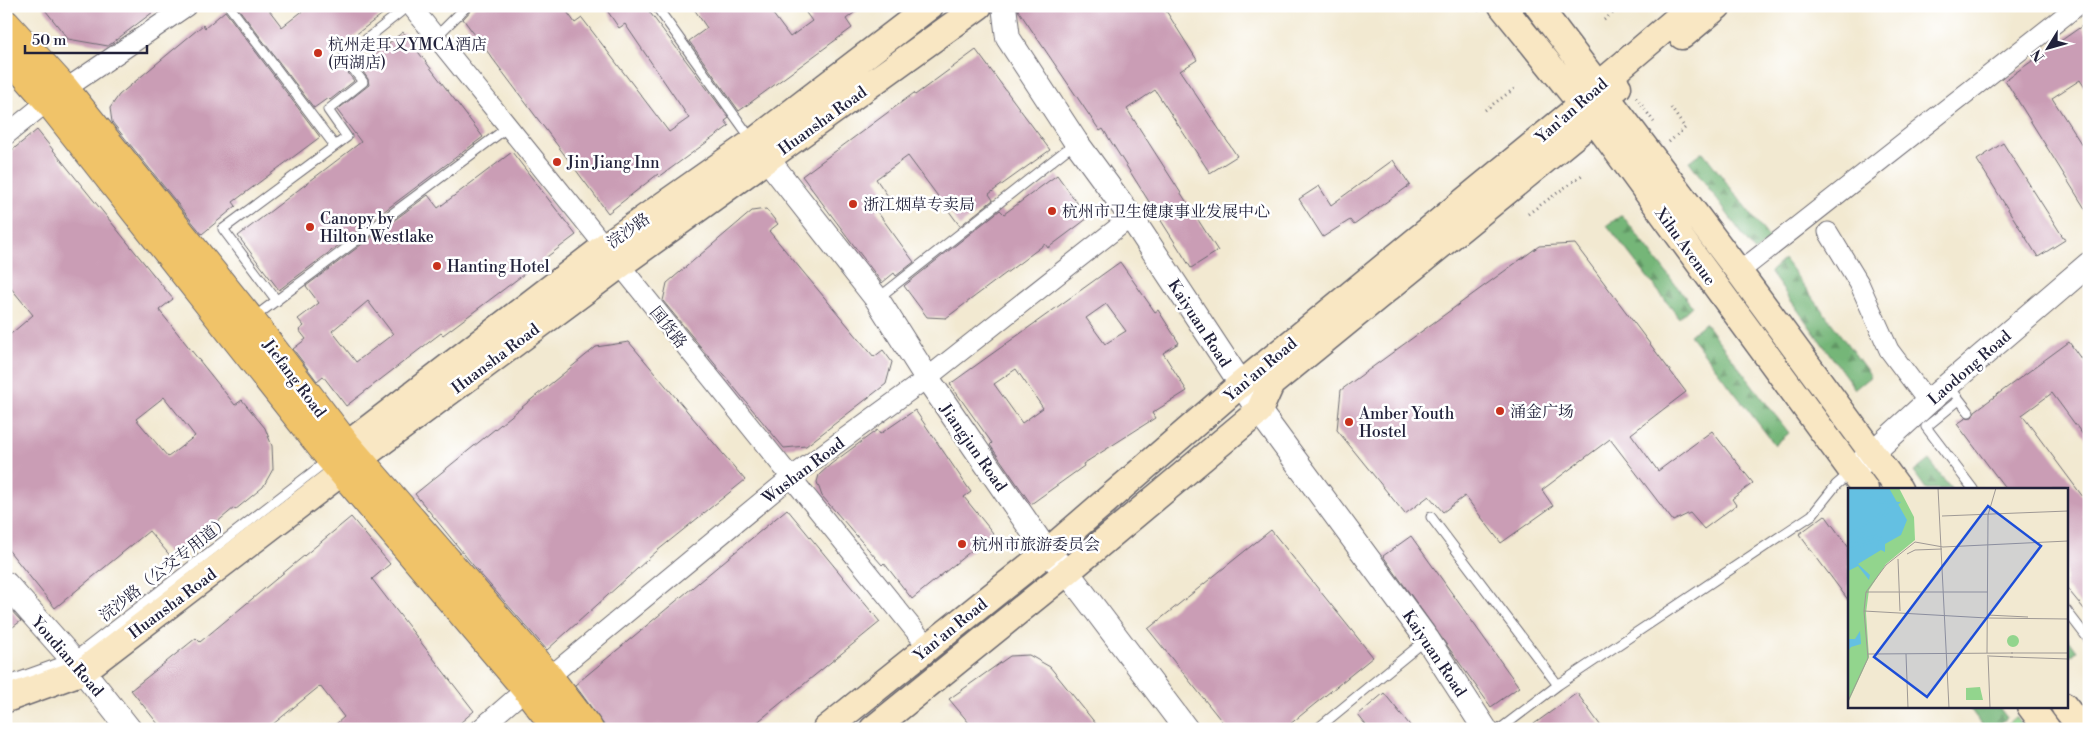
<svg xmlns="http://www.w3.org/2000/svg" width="2095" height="735" font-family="'Libre Bodoni','Noto Serif SC',serif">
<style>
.forest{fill:url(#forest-firs);stroke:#4c6c5a}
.park{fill:#92d58d;stroke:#5a7c64}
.building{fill:#ca9db5;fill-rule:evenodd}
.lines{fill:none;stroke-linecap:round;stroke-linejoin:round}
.service-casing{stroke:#6b6870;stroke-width:11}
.minor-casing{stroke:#6b6870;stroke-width:21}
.tertiary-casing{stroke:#6b6870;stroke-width:26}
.secondary-casing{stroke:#6b6870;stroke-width:29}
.primary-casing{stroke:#6b6870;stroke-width:30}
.path{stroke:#6b6870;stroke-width:3;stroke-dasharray:1 4;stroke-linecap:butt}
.service{stroke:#fff;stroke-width:9}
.minor{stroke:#fff;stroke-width:19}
.tertiary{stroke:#fff;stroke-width:24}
.secondary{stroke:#f9e7c3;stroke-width:26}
.primary{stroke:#f0c369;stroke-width:28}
.poi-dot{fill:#c8321e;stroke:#fff;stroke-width:2}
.labels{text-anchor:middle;stroke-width:5;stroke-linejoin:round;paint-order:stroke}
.poi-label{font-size:16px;fill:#22223b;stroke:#fff;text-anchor:start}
.street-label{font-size:16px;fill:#22223b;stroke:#fff}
.inset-river{fill:none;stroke:#64c0e2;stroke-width:2.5}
.inset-road{fill:none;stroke:#9f9995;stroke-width:1}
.view{fill:#1d4ed8;fill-opacity:0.15;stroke:#1d4ed8;stroke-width:2.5}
.inset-edge{fill:none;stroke:#22223b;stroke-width:2.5}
</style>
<defs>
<pattern id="forest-firs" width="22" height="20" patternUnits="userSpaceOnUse" patternTransform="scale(1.25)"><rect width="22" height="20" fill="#75b678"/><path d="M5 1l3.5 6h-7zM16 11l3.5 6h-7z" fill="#609464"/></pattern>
</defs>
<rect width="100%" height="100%" fill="#fff"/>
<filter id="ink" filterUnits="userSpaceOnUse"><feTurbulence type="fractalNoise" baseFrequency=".02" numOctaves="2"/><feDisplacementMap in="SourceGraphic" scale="10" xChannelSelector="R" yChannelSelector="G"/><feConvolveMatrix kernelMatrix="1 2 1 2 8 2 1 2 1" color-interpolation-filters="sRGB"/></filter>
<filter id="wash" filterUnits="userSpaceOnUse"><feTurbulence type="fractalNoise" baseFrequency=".0096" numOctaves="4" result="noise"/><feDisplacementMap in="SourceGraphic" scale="20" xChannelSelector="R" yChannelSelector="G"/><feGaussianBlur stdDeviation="1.12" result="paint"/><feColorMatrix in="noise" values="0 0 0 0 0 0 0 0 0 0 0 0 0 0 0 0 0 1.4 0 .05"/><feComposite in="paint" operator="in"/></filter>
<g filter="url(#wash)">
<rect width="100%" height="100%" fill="#f2e9d1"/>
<path class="forest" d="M1703 152 1770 239 1755 252 1689 161Z
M1622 215 1692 306 1679 318 1607 225Z
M1784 259 1871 376 1855 389 1770 272Z
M1705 323 1789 433 1775 445 1690 335Z
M1929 460 1951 489H1926L1914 472Z
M2066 636 2077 651 2066 660Z
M1968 706H1998L2007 718 1994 729H1985Z"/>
<path class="park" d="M2015 717 2024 729H2002Z"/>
<g id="blocks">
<path class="building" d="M42 6H161L108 46 68 39Z
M241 6H266L282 27 309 6H393L333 52 354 81 330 100 328 98 314 108 238 8Z
M475 6H563L575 23 582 18 669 132 689 118 625 24 619 28 604 6H645L729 118 725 121 729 126 659 177 658 174 608 213 463 19Z
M692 6H767L790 37 812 21 801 6H863L846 19 852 28 739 111 689 41 707 28Z
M1018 6H1163L1197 60 1180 71 1237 156 1210 173 1155 90 1127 109 1218 251 1191 268 1103 129 1100 131 1018 10Z
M225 11 320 137 233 202 236 206 202 234 112 122 110 108 119 95 203 25 205 28Z
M2082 26 2089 36V94L2080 80 2052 98 2089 156V215L2005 80Z
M403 32 483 137 279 290 238 236 361 142 337 110 369 85 368 79 359 66Z
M976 50 1050 150 989 194 993 200 960 226 908 156 876 179 890 199 876 210 914 262 896 276 894 273 882 283 802 176 914 93 915 95Z
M37 130 173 299 159 310 235 405 242 400 265 428 272 446 273 469 263 487 235 510 234 508 173 559 149 531 55 608 6 547V338L33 315 6 282V155ZM164 397 195 436 168 457 136 419Z
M2003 143 2065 240 2038 257 1977 160Z
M512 152 576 235 443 335 441 333 346 406 323 376 317 381 293 349 306 339 299 330 304 326 298 319 319 303 306 286 428 195 438 208ZM368 301 393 334 356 362 332 331Z
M1393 160 1410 185 1354 225 1350 220 1323 237 1299 199 1319 186 1331 205Z
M1057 175 1088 218 1048 248 1045 244 946 318 927 317 904 286 1000 210 1004 214Z
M766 209 778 224 769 231 874 357 883 350 892 362 886 384 806 446 784 448 663 301 667 283 752 211Z
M1575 244 1686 392 1631 434 1658 471 1712 431 1753 483 1732 499 1736 505 1704 529 1690 513 1673 521 1610 439 1542 490 1553 506 1501 543 1465 496 1443 512 1429 496 1405 514 1337 430 1341 390 1539 246Z
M1120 262 1155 312 1158 310 1179 343 1163 353 1187 391 1152 413 1155 418 1083 464 1084 466 1031 504 990 445 992 443 950 384ZM1106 304 1126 331 1105 344 1086 318ZM1016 369 1043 408 1022 423 994 384Z
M629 342 745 480 657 551 547 650 477 570 415 494 596 347Z
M2069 342 2089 370V443L2052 393 2022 415 2089 505V510L2083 515 2089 523V615L2066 587V489H2006L1957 424 1966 418 1972 417 1975 411Z
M915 410 971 492 964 497 993 533 912 599 884 563 882 565 822 496 817 482 819 475 831 464 877 430 880 434Z
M787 509 880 622 749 729H607L575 685Z
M1825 515 1849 548V601L1799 534Z
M351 517 390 564 372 579 474 711 453 729H330L344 717 320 686 267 729H162L131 690 196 638 200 642Z
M1271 530 1373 657 1284 729H1228L1148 629Z
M1411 536 1519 687 1491 707 1383 556Z
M6 605 21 621 6 632Z
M1029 655 1050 667 1100 729H974L949 699 1010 656Z
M1384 693 1413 729H1369L1358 715Z
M1577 693 1603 729H1527Z"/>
</g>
</g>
<g filter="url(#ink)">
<use href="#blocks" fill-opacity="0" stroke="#6b6870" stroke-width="1"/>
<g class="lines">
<g class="service-casing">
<path id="service" d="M229 6 335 146
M656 6 752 140
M436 37 467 6
M877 299 1075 143
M277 301 223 229 347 137 328 110 363 82 344 57 408 6
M253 318 508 127
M1948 385 1969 412
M1959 400 1926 427 1973 489
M1431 517 1558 685
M2066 610 2089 640
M6 682 73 658 328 460
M1317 729 1427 639
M1500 729 1558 685 1812 515 1836 485 1850 473"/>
</g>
<g class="minor-casing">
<path id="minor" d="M411 6 928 647
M6 135 48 101 187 6
M1828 232 1859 283 1889 350 1928 402
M1739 272 2077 6
M480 729 526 689 549 677 790 478 927 378 1131 217"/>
</g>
<g class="tertiary-casing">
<path id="tertiary" d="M1004 6 1008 38 1076 142 1131 217 1259 411 1427 639 1485 729
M768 160 877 299 927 378 1047 552 1067 572 1186 729
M1859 465 1928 402 2089 264
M6 584 83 671 129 729"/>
</g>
<g class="secondary-casing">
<path id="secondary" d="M1502 6 1594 120 1865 489
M1538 6 1739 272 1899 489
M1682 36 1718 6
M330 458 605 246 753 142 930 6
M6 699 83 671 359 459 620 265 979 6
M2030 706 2047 729
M2064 706 2082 729
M826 729 1047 552 1240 385 1581 105 1599 85 1692 6
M873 729 1067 572 1259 411 1271 384 1594 120 1607 96 1618 87"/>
</g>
<g class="primary-casing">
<path id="primary" d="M6 24 65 89 251 320 346 444 549 677 589 729
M6 53 48 101 330 458 526 689 557 729"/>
</g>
<path class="path" d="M1476 6 1482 14
M1604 20 1622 6
M1636 97 1654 122
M1485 110 1514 89
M1669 142 1685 128 1671 108
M1528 214 1582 175
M2088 667 2089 668"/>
<use href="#service" class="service"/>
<use href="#minor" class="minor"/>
<use href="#tertiary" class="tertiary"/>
<use href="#secondary" class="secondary"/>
<use href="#primary" class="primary"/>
</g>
</g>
<g class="poi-dot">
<circle cx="318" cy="53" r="5"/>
<circle cx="557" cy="162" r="5"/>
<circle cx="853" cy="204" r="5"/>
<circle cx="1052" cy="211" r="5"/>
<circle cx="310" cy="227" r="5"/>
<circle cx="437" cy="266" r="5"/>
<circle cx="1500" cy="411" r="5"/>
<circle cx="1349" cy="422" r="5"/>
<circle cx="962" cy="544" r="5"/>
</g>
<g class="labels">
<g class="poi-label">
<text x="328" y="50">杭州走耳又YMCA酒店<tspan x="328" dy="18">(西湖店)</tspan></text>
<text x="567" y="168">Jin Jiang Inn</text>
<text x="863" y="210">浙江烟草专卖局</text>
<text x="1062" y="217">杭州市卫生健康事业发展中心</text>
<text x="320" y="224">Canopy by<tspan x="320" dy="18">Hilton Westlake</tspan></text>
<text x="447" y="272">Hanting Hotel</text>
<text x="1510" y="417">涌金广场</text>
<text x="1359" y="419">Amber Youth<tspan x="1359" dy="18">Hostel</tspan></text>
<text x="972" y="550">杭州市旅游委员会</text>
</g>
<g class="street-label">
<text transform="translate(1571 110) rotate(-41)" y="6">Yan'an Road</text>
<text transform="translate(822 120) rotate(-36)" y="6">Huansha Road</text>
<text transform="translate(628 230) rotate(-35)" y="6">浣沙路</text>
<text transform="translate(1686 246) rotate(54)" y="6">Xihu Avenue</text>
<text transform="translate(1200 323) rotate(57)" y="6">Kaiyuan Road</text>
<text transform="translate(669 327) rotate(51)" y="6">国货路</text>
<text transform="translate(495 358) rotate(-37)" y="6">Huansha Road</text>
<text transform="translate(1969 367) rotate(-41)" y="6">Laodong Road</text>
<text transform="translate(1260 369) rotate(-40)" y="6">Yan'an Road</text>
<text transform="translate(295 378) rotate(53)" y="6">Jiefang Road</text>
<text transform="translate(974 447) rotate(55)" y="6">Jiangjun Road</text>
<text transform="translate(803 470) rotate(-37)" y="6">Wushan Road</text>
<text transform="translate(164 568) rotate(-38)" y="6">浣沙路（公交专用道）</text>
<text transform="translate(172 603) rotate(-37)" y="6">Huansha Road</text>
<text transform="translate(950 629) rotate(-39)" y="6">Yan'an Road</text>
<text transform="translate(1435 653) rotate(56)" y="6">Kaiyuan Road</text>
<text transform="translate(68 656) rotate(49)" y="6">Youdian Road</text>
</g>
</g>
<g transform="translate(1848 488)">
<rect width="220" height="220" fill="#f2e9d1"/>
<path d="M0 0H51L66 29 67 52 38 76 21 102 18 125 21 169 0 215ZM159 153a6 6 0 1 1 12 0a6 6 0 1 1-12 0ZM132 199 135 212H118V200Z" fill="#92d58d"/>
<path d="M0 0H41L59 32 53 47 37 56V64L33 62 10 76 22 87 21 92 10 78 0 83ZM12 143 13 156 3 159 0 163V151H7Z" fill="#64c0e2"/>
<path class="inset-river" d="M0 47 45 18M9 53 28 48 30 60M0 59 50 15 32 14 12 0M0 62 34 50"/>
<path class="inset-road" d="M90 0 101 220M94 28 220 23M59 66 67 62 94 61M50 71 52 123M18 104H140M16 123 139 130 220 131M139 127 180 129M139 165 140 27 148 0M163 165H220M20 166 165 165M58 166 60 220M140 167 142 220M141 168 165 169M162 169 220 171M0 213 20 170 16 123 18 104 38 77 67 54 95 59 220 53"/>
<path class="view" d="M140 18 193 58 79 209 26 169Z"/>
<rect width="220" height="220" class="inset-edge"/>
</g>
<rect width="2095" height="735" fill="none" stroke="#fff" stroke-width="25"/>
<g transform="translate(2048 48) rotate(233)" stroke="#ffffff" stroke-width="4" paint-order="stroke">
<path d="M0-4L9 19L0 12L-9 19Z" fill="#22223b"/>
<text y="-8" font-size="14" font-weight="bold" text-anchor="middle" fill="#22223b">N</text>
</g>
<path d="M25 45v8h122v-8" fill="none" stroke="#22223b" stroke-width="2.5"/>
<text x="32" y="45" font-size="15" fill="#22223b" stroke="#ffffff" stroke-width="4" paint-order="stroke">50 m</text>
</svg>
